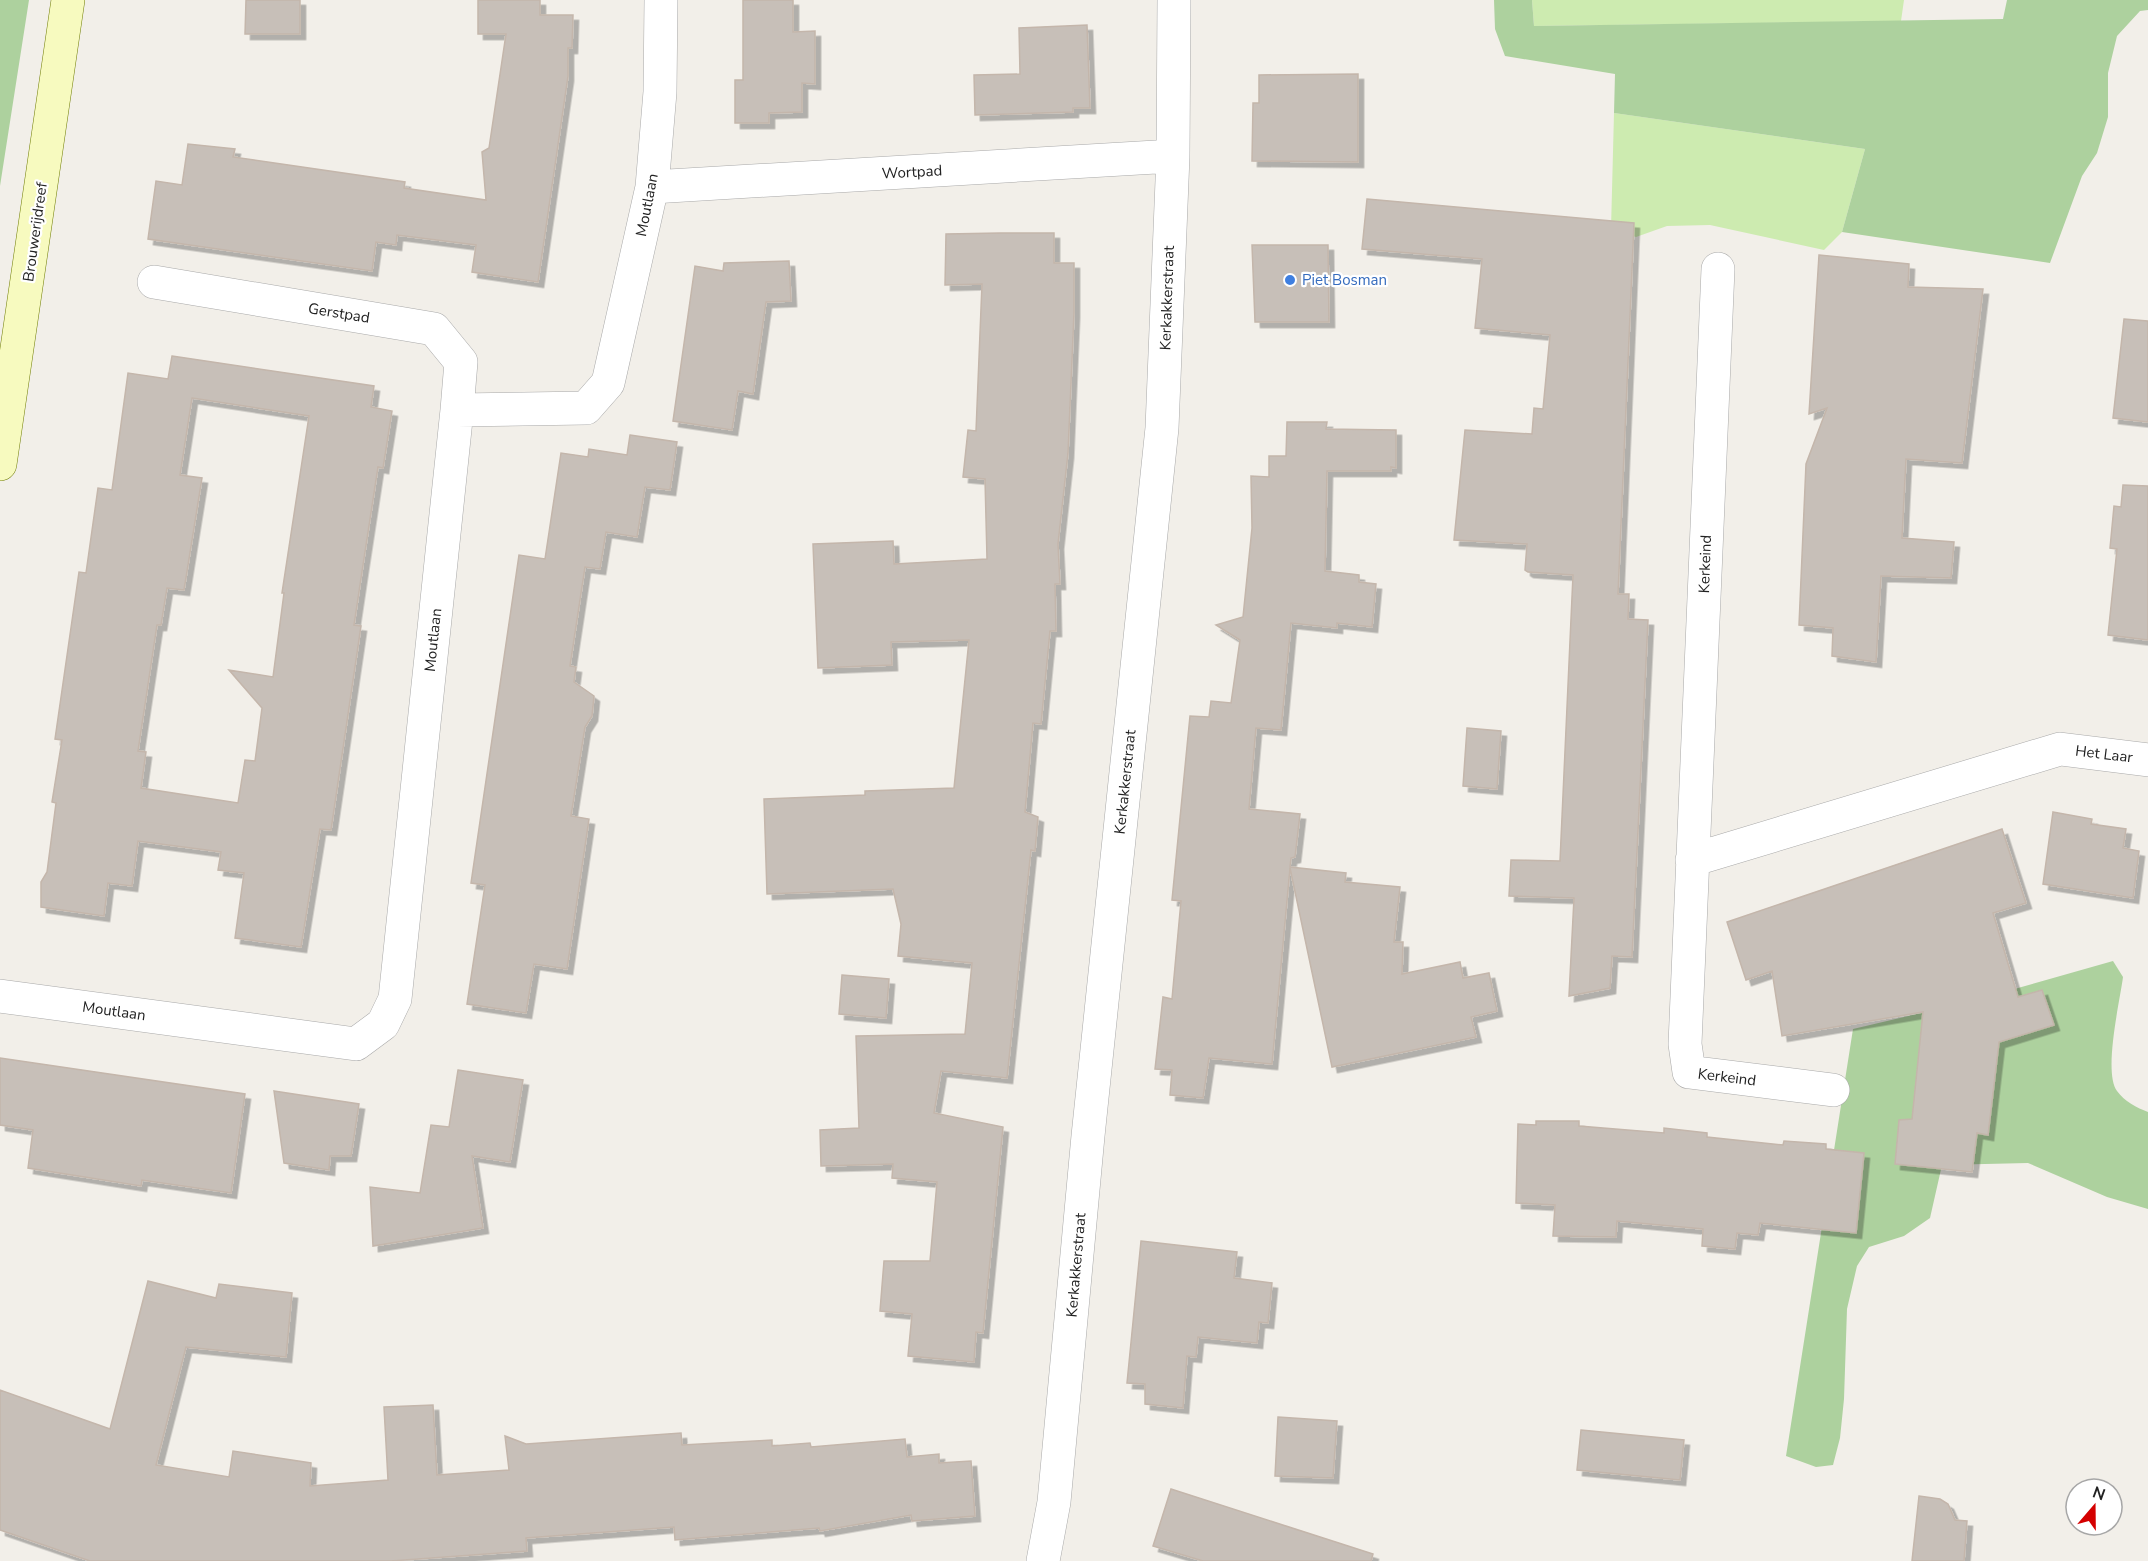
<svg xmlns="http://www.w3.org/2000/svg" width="2148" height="1561" font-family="'Nunito Sans',sans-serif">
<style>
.grass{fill:#cdebb0}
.forest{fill:#add19e}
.building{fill:#c7bfb8;stroke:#c4b6ab;stroke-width:1.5;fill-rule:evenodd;filter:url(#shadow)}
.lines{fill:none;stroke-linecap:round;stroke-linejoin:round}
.street-casing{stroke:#a9a9a9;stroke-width:34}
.secondary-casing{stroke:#707d05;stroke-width:34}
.street{stroke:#fff;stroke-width:33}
.secondary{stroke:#f7fabf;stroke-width:33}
.shop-dot{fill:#3f7fe0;stroke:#fff;stroke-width:2}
.labels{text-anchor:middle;stroke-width:4.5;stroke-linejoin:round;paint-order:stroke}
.street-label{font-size:15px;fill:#222;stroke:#fff}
.shop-label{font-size:15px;fill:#366cbe;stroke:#fff;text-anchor:start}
</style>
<defs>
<filter id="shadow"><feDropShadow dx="5.5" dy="5.5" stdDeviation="0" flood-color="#0004"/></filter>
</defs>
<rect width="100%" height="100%" fill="#f2efe9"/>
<path class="grass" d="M1532 0H1904L1901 21 1534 26Z
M1614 113 1865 149 1842 232 1824 250 1710 225 1667 226 1636 237 1611 229Z"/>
<path class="forest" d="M0 0H29L0 186Z
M1494 0H1532L1534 26 2003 19 2007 0H2148V10L2140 11 2117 36 2108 73V117L2097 153 2082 176 2050 263 1842 232 1865 149 1614 113 1615 74 1505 56 1495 29Z
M2113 961 2123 977C2120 1001 2103 1072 2117 1091 2124 1101 2137 1108 2148 1112V1209L2107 1197 2028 1163 1942 1165 1930 1218 1904 1236 1869 1247 1857 1266 1847 1309 1844 1399 1840 1438 1833 1465 1816 1467 1786 1456 1853 1029 1972 1001Z"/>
<path class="building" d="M246 0H300V34H245Z
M478 0H540V15H573L572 48H568V76L538 282 472 272 476 245 397 235 396 245 376 242 372 271 148 239 156 181 182 185 188 144 235 149 233 157 405 182 404 188 486 200 482 152 489 148 506 34H478Z
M743 0H793V32L815 31V84L802 83V112L769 113V123H735V80H743Z
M1087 25 1090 108H1073V112L975 115 974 75 1020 74 1019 28Z
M1358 74V162L1252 161 1253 103H1259V75Z
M1367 199 1634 223 1618 594H1629L1628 619 1648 620 1632 957 1612 956 1610 988 1569 996 1574 898 1509 896 1511 860 1560 861 1573 575 1528 572 1525 570 1527 544 1454 540 1465 430 1532 434 1534 408 1543 409 1550 335 1475 328 1482 259 1362 249Z
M1000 233H1054V263H1074V313L1068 453 1058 544 1060 584H1055L1056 631H1050L1041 724 1033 723 1025 812 1038 817 1035 851 1031 850 1007 1078 941 1071 934 1113 1003 1127 983 1333 976 1332 974 1362 908 1356 912 1314 880 1311 884 1261H930L937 1182 892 1178 893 1164 821 1166 820 1130 859 1128 856 1036 965 1034 972 963 898 956 901 924 893 889 767 894 764 799 865 795V791L954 788 969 640 891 642 892 665 818 668 813 544 893 541 894 564 987 559 985 479 963 477 968 430 976 431 982 284 945 285 946 234Z
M1252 245H1328L1329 322H1255Z
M1819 255 1909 264 1908 287 1983 289 1962 463 1906 459 1902 538 1954 542 1951 578 1881 576 1876 662 1832 656 1833 628 1799 625 1806 464 1827 408 1809 414Z
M789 261 791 301 766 302 753 394 738 391 732 430 673 421 695 266 723 271 724 263Z
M2124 319 2148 321V422L2113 418Z
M172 356 374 386 371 407 392 411 383 468 378 467 363 565 354 625 361 626 331 830 320 829 301 947 235 938 244 873 218 870 221 852 138 841 132 886 108 883 104 916 41 907V882L47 872 56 803 52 802 62 740 55 739 79 572 86 573 98 488 112 490 128 373 168 379ZM192 398 309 416 282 593H284L273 677 229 670 262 708 255 761 245 760 238 803 141 788 146 752 138 751 157 625H161L167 588 184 590 202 478 180 475Z
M1287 422H1327L1326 429 1396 430V468L1391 467V471H1327L1325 571 1359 575V582L1376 584 1372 627 1337 623V628L1291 623 1281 730 1256 728 1249 809 1300 814 1295 857 1291 858 1290 867 1346 873 1345 882 1400 887 1394 942H1403L1402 974 1460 962 1463 978 1489 973 1497 1011 1471 1017 1476 1037 1332 1067 1290 868 1272 1064 1209 1058 1203 1098 1170 1095 1172 1070 1155 1069 1163 997 1172 999 1181 901 1172 900 1190 716 1209 717 1211 701 1231 703 1240 640 1216 625 1243 617 1252 528 1251 476 1269 477V456H1286Z
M630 435 677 442 670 490 645 487 637 537 606 532 600 569 585 567 570 666 576 667 574 682 594 696 592 716 585 727 571 816 589 819 567 969 534 964 526 1013 467 1004 485 885 471 883 519 555 545 559 561 453 588 457 589 449 627 455Z
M2123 485 2148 486V640L2108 635 2117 549 2110 548 2114 506 2121 507Z
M1467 728 1501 731 1497 789 1463 786Z
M2053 812 2092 819 2091 824 2126 829 2123 848 2139 851 2133 898 2043 884Z
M2002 829 2026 903 1993 913 2018 997 2042 990 2054 1025 1999 1042 1988 1135 1977 1133 1972 1172 1895 1164 1899 1120 1912 1119 1923 1012 1782 1036 1772 971 1746 980 1727 922Z
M842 975 889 979 886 1018 839 1014Z
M0 1058 245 1094 231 1193 142 1180 141 1186 28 1168 33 1130 0 1125Z
M458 1070 523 1080 510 1162 472 1156 483 1228 373 1246 370 1187 420 1193 431 1125 449 1127Z
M274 1091 359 1104 351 1156H330L329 1170 284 1163Z
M1536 1121H1579V1126L1664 1133V1128L1707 1133V1137L1783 1145 1784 1141 1826 1144V1149L1864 1153 1856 1233 1760 1223 1758 1235 1737 1233 1735 1249 1702 1246 1703 1229 1617 1221 1616 1237 1553 1236 1555 1205 1516 1203 1518 1124 1536 1125Z
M1141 1241 1237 1252 1234 1278 1272 1283 1268 1323 1259 1322 1257 1343 1198 1337 1196 1357 1187 1356 1183 1408 1145 1404V1384L1127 1383Z
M148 1281 216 1298 219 1284 292 1293 286 1357 186 1347 156 1465 229 1477 233 1451 311 1463 310 1486 388 1480 384 1407 433 1405 437 1475 509 1470 505 1436 526 1444 681 1433 682 1445 772 1440V1446L810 1443 811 1447 905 1439 907 1457 939 1454V1463L971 1461 975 1516 912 1521 911 1515 820 1531 819 1528 675 1540 674 1527 526 1538 527 1551 391 1561H90L0 1530V1390L110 1429Z
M1278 1417 1337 1421 1333 1478 1275 1476Z
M1581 1430 1684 1440 1680 1480 1577 1470Z
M1171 1489 1373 1554 1371 1561H1203L1153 1546Z
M1919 1496 1940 1499 1948 1504 1955 1520 1967 1521 1964 1561H1912Z"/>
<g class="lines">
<g class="street-casing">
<path id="street" d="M652 187 1173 156
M1718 269 1685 1044 1689 1072 1833 1090
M154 282 434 329 461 362 457 410
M1692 860 2060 749 2148 760
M0 996 356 1044 383 1024 395 999 457 410 586 408 608 383 652 187 660 92 661 0
M1043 1561 1054 1502 1088 1136 1162 428 1173 156 1174 0"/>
</g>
<g class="secondary-casing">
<path id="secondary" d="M0 464 68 0"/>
</g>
<use href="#street" class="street"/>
<use href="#secondary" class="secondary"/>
</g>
<circle class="shop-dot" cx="1290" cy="280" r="6"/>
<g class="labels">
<g class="street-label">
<text transform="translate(912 172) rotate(-3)" y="5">Wortpad</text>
<text transform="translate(647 205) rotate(-79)" y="5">Moutlaan</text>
<text transform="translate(35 232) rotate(-82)" y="5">Brouwerijdreef</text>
<text transform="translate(1167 298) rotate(-88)" y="5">Kerkakkerstraat</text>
<text transform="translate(339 313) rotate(9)" y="5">Gerstpad</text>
<text transform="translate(1705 564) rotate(-88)" y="5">Kerkeind</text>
<text transform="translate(433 640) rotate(-84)" y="5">Moutlaan</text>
<text transform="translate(2104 754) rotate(7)" y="5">Het Laar</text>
<text transform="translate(1125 782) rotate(-84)" y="5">Kerkakkerstraat</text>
<text transform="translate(114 1011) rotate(8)" y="5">Moutlaan</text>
<text transform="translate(1727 1077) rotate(7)" y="5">Kerkeind</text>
<text transform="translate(1076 1265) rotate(-85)" y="5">Kerkakkerstraat</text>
</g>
<g class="shop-label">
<text x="1302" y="285">Piet Bosman</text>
</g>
</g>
<g transform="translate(2094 1507) rotate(20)"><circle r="28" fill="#ffffff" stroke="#a7a7a7" stroke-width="1.5"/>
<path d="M0-4.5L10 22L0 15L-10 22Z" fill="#d40000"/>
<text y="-9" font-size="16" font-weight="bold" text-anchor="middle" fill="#222222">N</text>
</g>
</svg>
